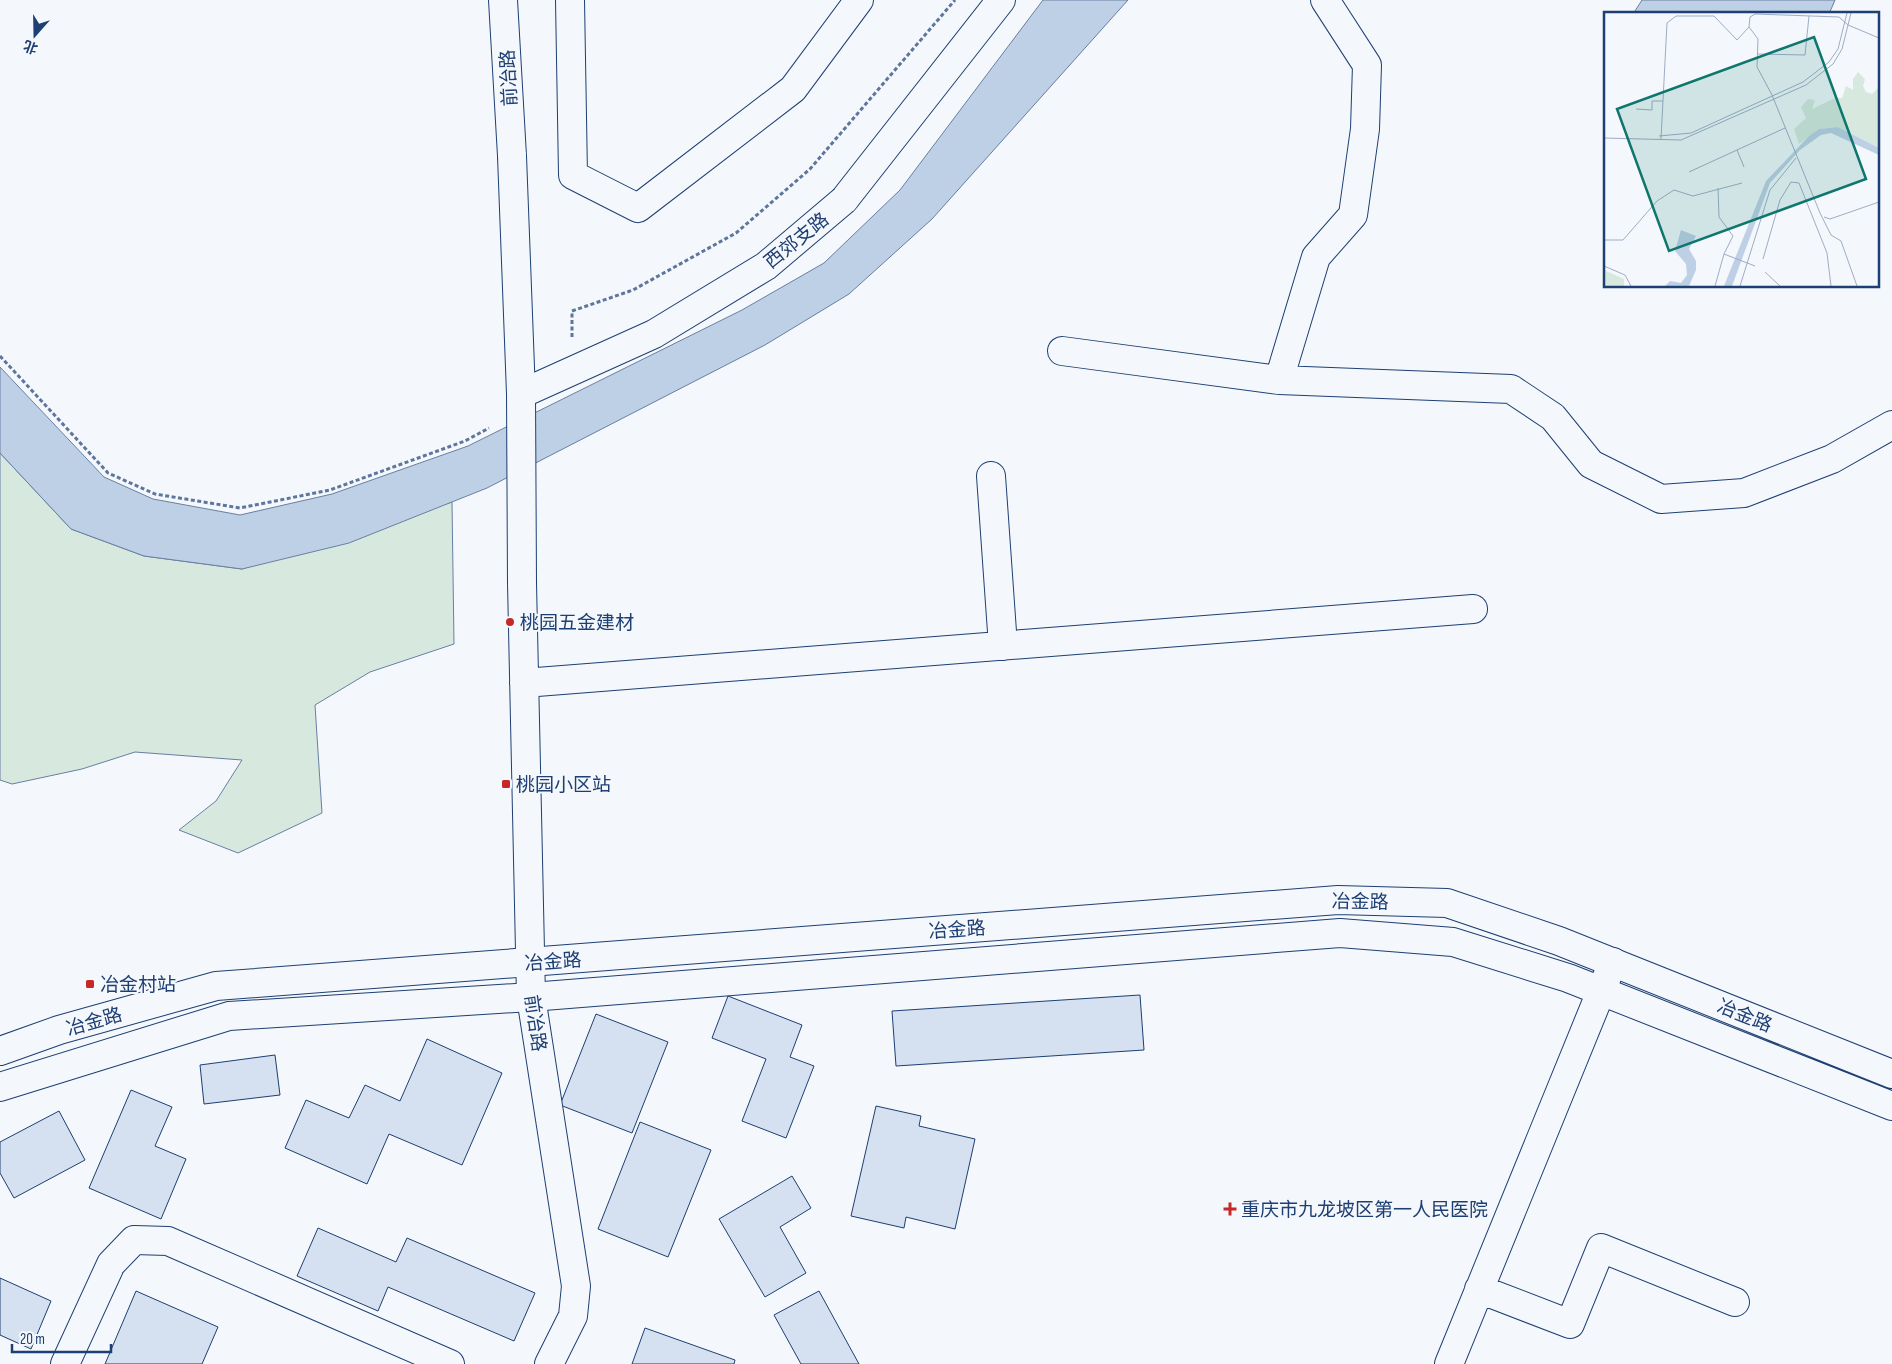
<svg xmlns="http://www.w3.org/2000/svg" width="1892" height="1364" font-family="'Sofia Sans Condensed','Noto Sans SC',sans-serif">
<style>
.green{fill:#d7e8df;stroke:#687fa3}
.water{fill:#bed0e5;stroke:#687fa3}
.building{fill:#d5e0f0;stroke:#1d3f73}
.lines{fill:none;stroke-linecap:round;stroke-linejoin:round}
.minor-casing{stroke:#1d3f73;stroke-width:30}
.major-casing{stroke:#1d3f73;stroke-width:30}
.path{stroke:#5e769c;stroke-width:3;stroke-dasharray:4 2.5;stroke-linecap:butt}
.minor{stroke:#f4f7fb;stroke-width:28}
.major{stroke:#f4f7fb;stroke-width:28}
.minor-bridge-casing{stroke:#1d3f73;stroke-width:30;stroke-linecap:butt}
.minor-bridge{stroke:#f4f7fb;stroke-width:28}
.poi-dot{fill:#c62828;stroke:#f4f7fb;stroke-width:2}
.labels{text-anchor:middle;stroke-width:4;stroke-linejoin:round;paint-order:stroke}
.street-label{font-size:19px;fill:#1d3f73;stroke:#f4f7fb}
.poi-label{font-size:19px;fill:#1d3f73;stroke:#f4f7fb;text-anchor:start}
.inset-road{fill:none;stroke:#9eadc5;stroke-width:1}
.view{fill:#0f766e;fill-opacity:0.15;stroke:#0f766e;stroke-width:2.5}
.inset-edge{fill:none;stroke:#1d3f73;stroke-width:2.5}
</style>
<rect width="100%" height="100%" fill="#f4f7fb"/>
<path class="green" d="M0 453 71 529 144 556 242 569 452 502 454 644 370 672 315 705 322 813 238 853 179 830 216 801 242 760 135 752 82 769 12 784 0 780Z"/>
<path class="water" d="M1043 0H1128L932 219 849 294 765 345 487 488 349 543 242 569 144 556 71 529 0 453V367L104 477 153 499 240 515 332 494 468 446 742 310 824 263 900 190Z
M1642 0H1835L1829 14H1633Z"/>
<path class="building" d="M1140 995 1144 1050 896 1066 892 1011Z
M728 996 802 1025 790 1057 814 1066 786 1138 742 1121 766 1059 712 1038Z
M596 1014 668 1042 632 1133 560 1105Z
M427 1039 502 1073 462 1165 389 1134 367 1184 285 1148 306 1100 349 1118 365 1085 400 1101Z
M275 1055 280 1095 204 1104 200 1065Z
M131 1090 172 1107 155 1146 186 1159 161 1219 89 1188Z
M876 1106 921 1116 919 1126 975 1139 955 1229 906 1217 904 1228 851 1216Z
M59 1111 85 1160 14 1198 0 1173V1142Z
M640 1122 711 1150 668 1257 598 1229Z
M792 1176 811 1208 780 1227 806 1273 765 1297 719 1219Z
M318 1228 396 1262 407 1238 535 1293 514 1341 388 1287 378 1311 297 1276Z
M0 1278 51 1301 31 1349 0 1335Z
M136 1291 218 1327 202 1364H105Z
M819 1291 859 1364H801L774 1315Z
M645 1328 735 1360 734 1364H632Z"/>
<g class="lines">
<g class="minor-casing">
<path id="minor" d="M503 0 512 156
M570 0 573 175 638 208 793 89 859 0
M844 200 1001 0
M1062 351 1279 380 1511 389 1553 417 1591 464 1661 499 1744 493 1832 459 1892 425
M1279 380 1316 257 1353 215 1365 129 1367 65 1325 0
M991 476 1003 646
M522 583 531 997 576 1286 573 1316 549 1364
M524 683 1473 609
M1479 1289 1570 1324 1601 1248 1735 1302
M65 1364 111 1264 134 1240 168 1241 450 1364
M1449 1364 1613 962"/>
</g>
<g class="major-casing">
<path id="major" d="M0 1051 59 1030 216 986 1338 900 1447 903 1559 941 1892 1074
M0 1087 229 1016 531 997 1340 933 1453 942 1568 978 1892 1106"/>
</g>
<path class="path" d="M572 337V311L633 290 736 233 810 169 955 0
M0 356 108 473 155 494 240 508 330 490 465 441 489 428"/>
<use href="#minor" class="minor"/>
<use href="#major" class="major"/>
<g class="minor-bridge-casing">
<path id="minor-bridge" d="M512 156 521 394 522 583
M521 394 654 334 766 266 844 200"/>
</g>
<use href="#minor-bridge" class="minor-bridge"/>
</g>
<g class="poi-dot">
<circle cx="510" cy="622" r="5"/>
<rect x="501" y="779" width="10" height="10" rx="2.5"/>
<rect x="85" y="979" width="10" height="10" rx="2.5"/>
<path d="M1227.5 1201.5h5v5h5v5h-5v5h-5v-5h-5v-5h5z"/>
</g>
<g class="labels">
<g class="street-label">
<text transform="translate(508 78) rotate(-93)" y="7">前冶路</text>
<text transform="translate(796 240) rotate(-39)" y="7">西郊支路</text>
<text transform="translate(1360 901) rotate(1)" y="7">冶金路</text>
<text transform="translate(957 929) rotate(-4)" y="7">冶金路</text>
<text transform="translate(553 961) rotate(-4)" y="7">冶金路</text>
<text transform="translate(1745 1015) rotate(22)" y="7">冶金路</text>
<text transform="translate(94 1021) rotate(-16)" y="7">冶金路</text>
<text transform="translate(536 1023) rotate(82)" y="7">前冶路</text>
</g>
<g class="poi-label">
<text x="520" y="629">桃园五金建材</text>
<text x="516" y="791">桃园小区站</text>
<text x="100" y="991">冶金村站</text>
<text x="1241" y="1216">重庆市九龙坡区第一人民医院</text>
</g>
</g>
<g transform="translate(1604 12)">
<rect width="275" height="275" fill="#f4f7fb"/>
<path d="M254 60 261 67 259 74 262 80 268 82 275 75V136L234 115 215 117 195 132 190 117 202 106 197 95 204 87 211 88 208 97 231 86H238L242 74 249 78V67ZM0 258 20 267V274H0Z" fill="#d7e8df"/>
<path d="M234 115 275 136V143L227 121 217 123 196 138 166 171 128 274H120L162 169 205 124 215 117ZM77 218 92 224 85 237 92 249V258L85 274H61L66 269 77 271 83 263 82 252 71 239Z" fill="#bed0e5"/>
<path class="inset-road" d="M153 42 201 43 205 4M32 97 48 98V89H59M55 124 87 121 199 70 225 50 234 37 243 1M0 126 77 128 202 73 229 52 238 37 247 1M57 127 63 11 72 4H110L133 28 145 15M133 138 140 155M85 160 181 116M114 176 115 205 129 224 120 242 151 254M220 205 226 207 275 190M0 228H19L53 189 70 178 89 184 138 171M159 247 176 188 187 170 195 171 223 241 227 274M0 254 21 263 27 274M161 260 176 274M111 274 120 242M136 274 166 178 192 146M253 274 237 229 227 223 216 201 168 83 153 55 154 27 145 15 146 5 151 2 235 5 244 13 275 26"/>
<path class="view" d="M210 25 262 167 65 239 13 97Z"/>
<rect width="275" height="275" class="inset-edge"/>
</g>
<g transform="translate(35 35) rotate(200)" stroke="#f4f7fb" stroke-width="4" paint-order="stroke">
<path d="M0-4L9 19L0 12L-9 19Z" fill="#1d3f73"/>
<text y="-8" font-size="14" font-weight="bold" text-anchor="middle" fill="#1d3f73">北</text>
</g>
<path d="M12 1344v8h99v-8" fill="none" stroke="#1d3f73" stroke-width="2.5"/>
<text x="20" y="1344" font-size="15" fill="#1d3f73" stroke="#f4f7fb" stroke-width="4" paint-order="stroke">20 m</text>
</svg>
